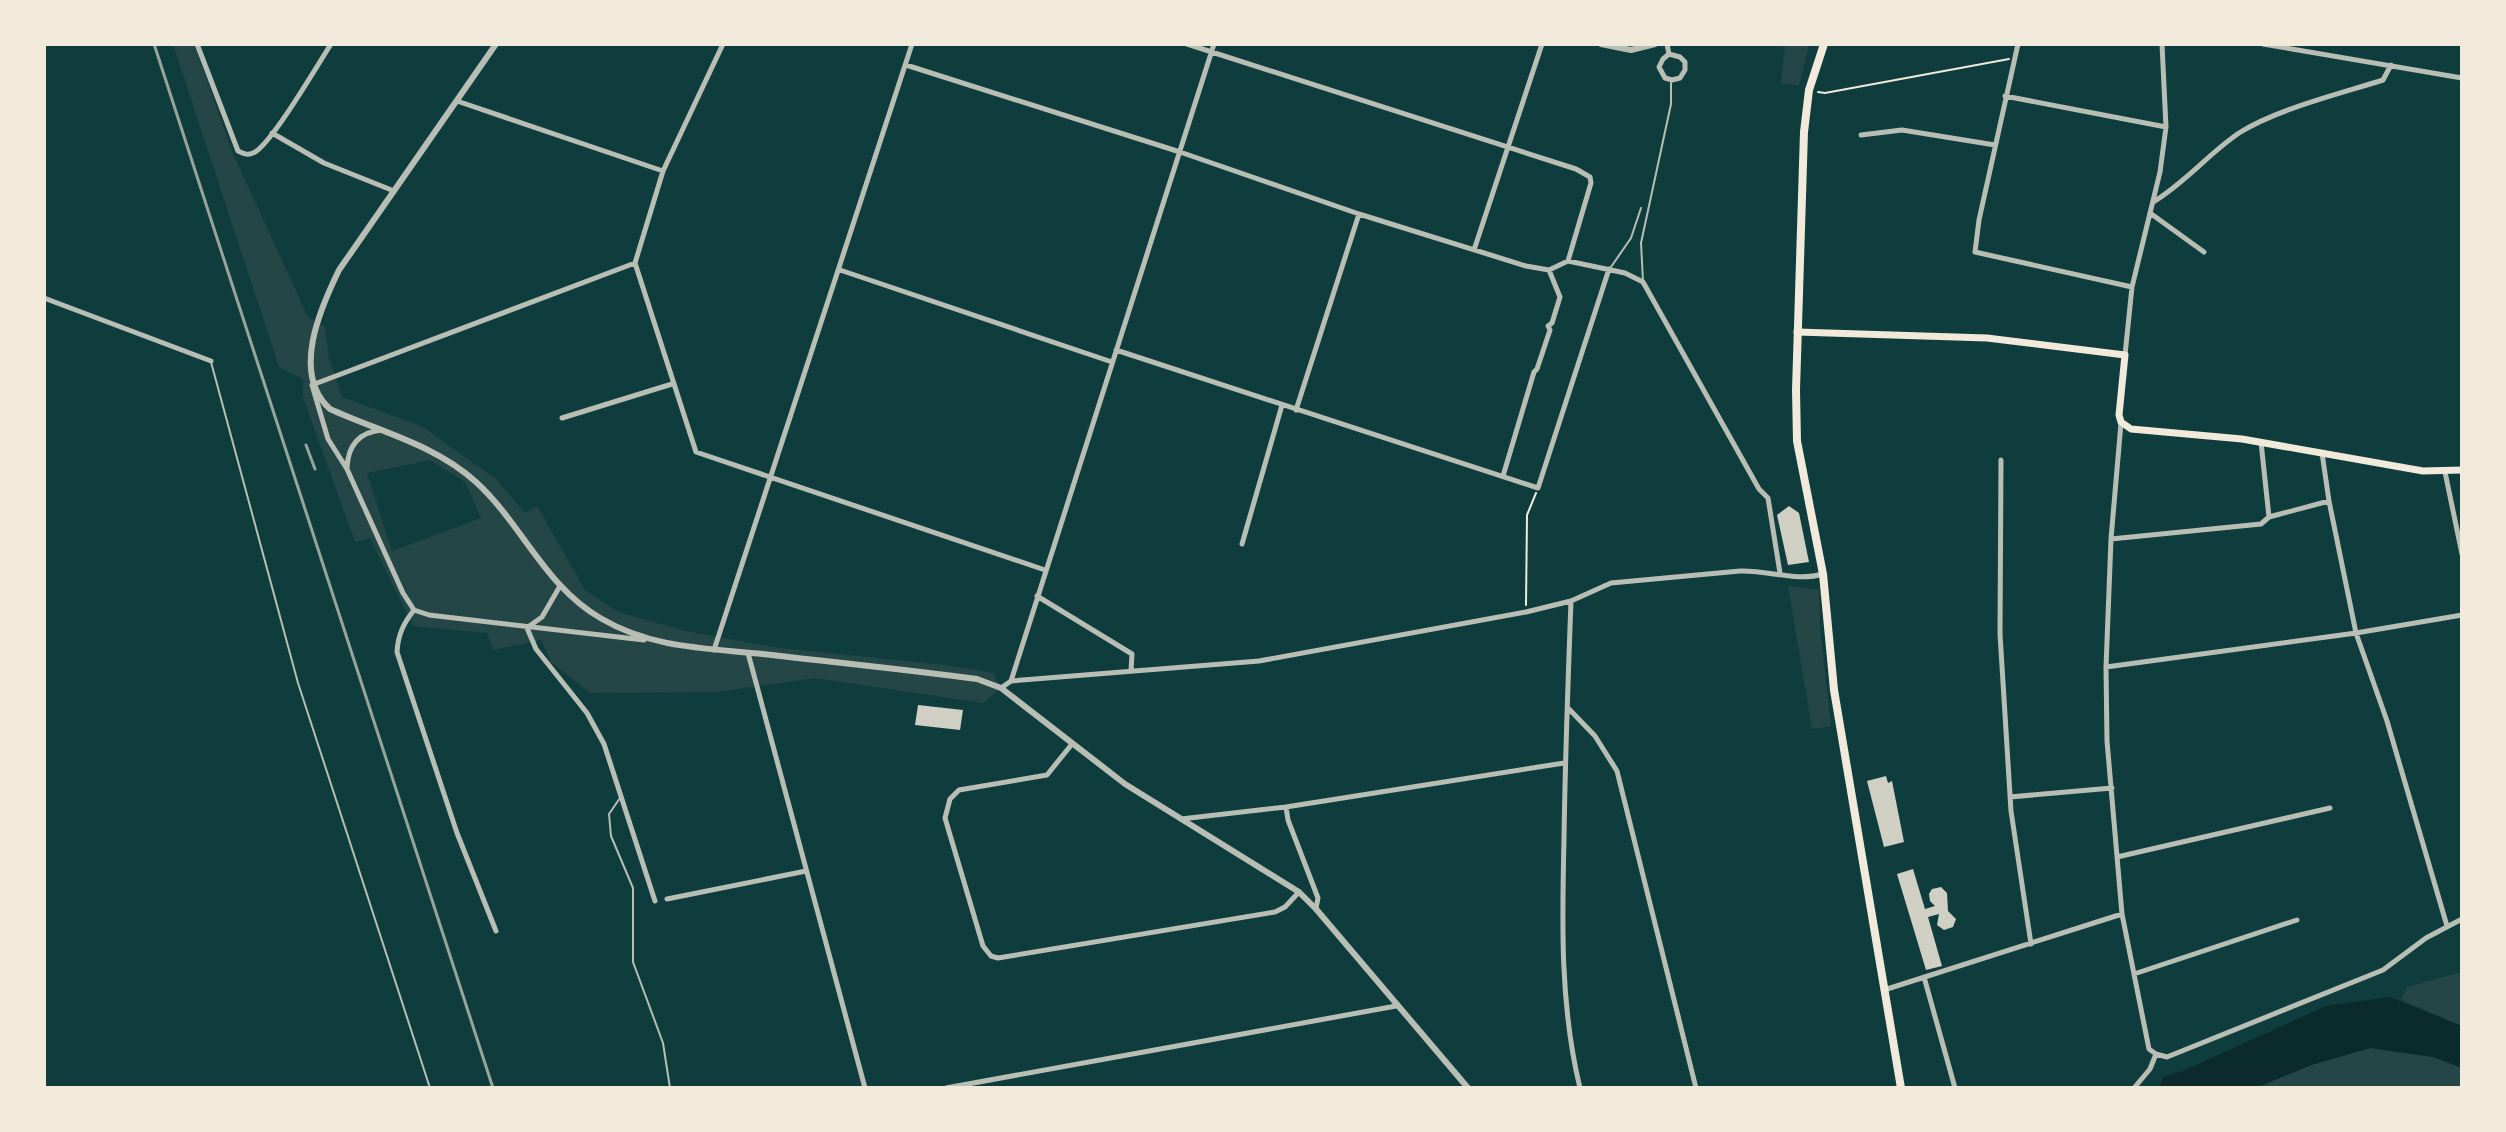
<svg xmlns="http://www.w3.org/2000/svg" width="2506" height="1132" font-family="Quicksand,sans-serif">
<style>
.green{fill:#244646;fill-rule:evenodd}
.water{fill:#0a2a2b}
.building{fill:#cfcfc3}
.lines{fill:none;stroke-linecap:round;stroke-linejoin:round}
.path{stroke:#f1e9da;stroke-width:2}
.service{stroke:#b8beb3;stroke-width:2}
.minor{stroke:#b8beb3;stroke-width:5}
.tertiary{stroke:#b8beb3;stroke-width:6}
.secondary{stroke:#f1e9da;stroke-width:7}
.primary{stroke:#f1e9da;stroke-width:8}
.rail{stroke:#97a49c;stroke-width:3}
</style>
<rect width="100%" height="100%" fill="#0f3d3e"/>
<path class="green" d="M173 44H194L234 156 308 317 325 327 329 358 342 397 421 426 496 479 525 513 537 506 585 590 618 612 685 631 780 648 945 665 993 673 1001 688 983 703 815 678 716 692 590 693 551 662 541 640 493 650 487 633 413 626 370 538 355 542 303 397V379L279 367ZM430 460 465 482 481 518 392 551 367 473Z
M1771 44H1809L1799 86 1781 83 1785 47Z
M1788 586 1819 590 1820 626 1831 726 1812 729Z
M2462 972V1026L2401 1000 2407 987Z
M2370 1048 2433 1057 2462 1068V1088H2256L2311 1065Z"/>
<path class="water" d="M2390 997 2462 1026V1068L2433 1057 2370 1048 2311 1065 2256 1088H2159L2163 1077 2183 1071 2326 1006Z"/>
<path class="building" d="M1789 506 1799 513 1809 562 1788 565 1777 515Z
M918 705 963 710 960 730 915 725Z
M1886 776 1888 783 1892 781 1904 842 1884 847 1867 781Z
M1913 869 1925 909 1935 906 1930 901 1929 894 1932 889 1941 887 1947 893 1948 911 1956 919 1953 927 1944 930 1937 925 1939 914 1928 917 1942 966 1926 970 1897 874Z"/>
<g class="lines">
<path class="path" d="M1818 92 1825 93 2009 59
M1526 605 1527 515 1536 493"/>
<path class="service" d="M1611 267 1631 238 1641 208
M1643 281 1641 243 1671 104V83
M211 362 298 683 430 1088
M620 798 609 814 611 836 633 888V962L663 1043 670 1088"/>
<path class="minor" d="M197 44 238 151C244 154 249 156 255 152 273 141 317 66 331 44
M723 44 663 171 635 263 696 452 1045 570
M1187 44 1576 169 1590 177 1591 183 1568 261
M1667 44 1669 54 1663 59 1659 67 1665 78 1672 80 1680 78 1685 70V62L1680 57 1669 54
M2018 44 1979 220 1975 252 2132 287
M2263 44 2462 78
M906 65 1180 152 1359 214 1526 266 1549 270 1568 261
M2005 96 2166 127
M457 101 663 171
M272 133 324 163 394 191
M1861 135 1902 130 1995 145
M2153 202C2185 183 2208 154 2239 133 2277 109 2339 94 2383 80L2391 65
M2150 213 2204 252
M1474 250 1542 44
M1568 261 1625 273 1643 282 1759 489 1768 498 1780 573
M840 270 1112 362
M44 298 211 361
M1116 350 1538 488 1609 269
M2125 355 2132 287 2160 172 2166 127 2162 44
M1296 410 1359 214
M562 418 672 384
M2121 423 2111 539 2106 667 2107 741 2122 914 2149 1049 2156 1054
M2261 442 2269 517
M2322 453 2329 501 2356 633 2387 721 2447 926
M2001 460 2000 634 2011 811 2031 944
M347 468C348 445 359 432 382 430
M2445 472 2462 554
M1503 476 1534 372 1537 369 1550 330 1548 326 1552 323 1560 297 1549 270
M2111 539 2261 524 2269 517 2329 501
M1242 544 1282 405
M1037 596 1132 654 1131 671
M1571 601C1568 681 1565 760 1564 839 1562 922 1560 1006 1580 1088
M414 610 403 593 347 469 328 439 312 385 635 263
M414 610C403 624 398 635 397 652L457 833 496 931
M414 610 429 615 644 640
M528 627 542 617 560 586
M527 628 536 649 587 713 604 744 655 901
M714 650 912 44
M748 653 865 1088
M2106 667 2356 633 2462 615
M1011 681 1214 44
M1001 688 1011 681 1259 661 1526 612 1571 601 1611 583 1740 571C1769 570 1796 582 1823 574
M1568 708 1595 736 1617 771 1696 1088
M1072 744 1047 775 959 790 950 799 945 818 983 946 991 956 998 958 1275 912 1285 907 1299 892
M2010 797 2112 788
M1286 807 1288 820 1318 898 1316 908
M1181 819 1286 807 1564 763
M2117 857 2330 808
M667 899 806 871
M2134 974 2297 920
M1924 977 1955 1088
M1884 990 2122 914
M2156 1054 2167 1057 2383 970 2426 938 2462 919
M946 1088 1396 1006
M2134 1088 2150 1069 2156 1054"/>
<path class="tertiary" d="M496 44 339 270C320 309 291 374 330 409 380 432 434 444 476 482 522 524 545 587 602 619 655 650 712 648 772 655 840 663 909 670 977 679L1001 688 1125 784 1299 892 1316 909 1468 1088
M1601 44 1631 50 1655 44"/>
<path class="secondary" d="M1797 332 1987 338 2125 355 2119 415 2121 422 2131 429 2242 439 2423 471 2462 470"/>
<path class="primary" d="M1824 44 1809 90 1804 132 1796 390 1797 441 1823 574 1834 690 1901 1088"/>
<path class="rail" d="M154 44 493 1088
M306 445 315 469"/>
</g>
<rect width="2506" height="1132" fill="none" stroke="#f1e9da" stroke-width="92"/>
</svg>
